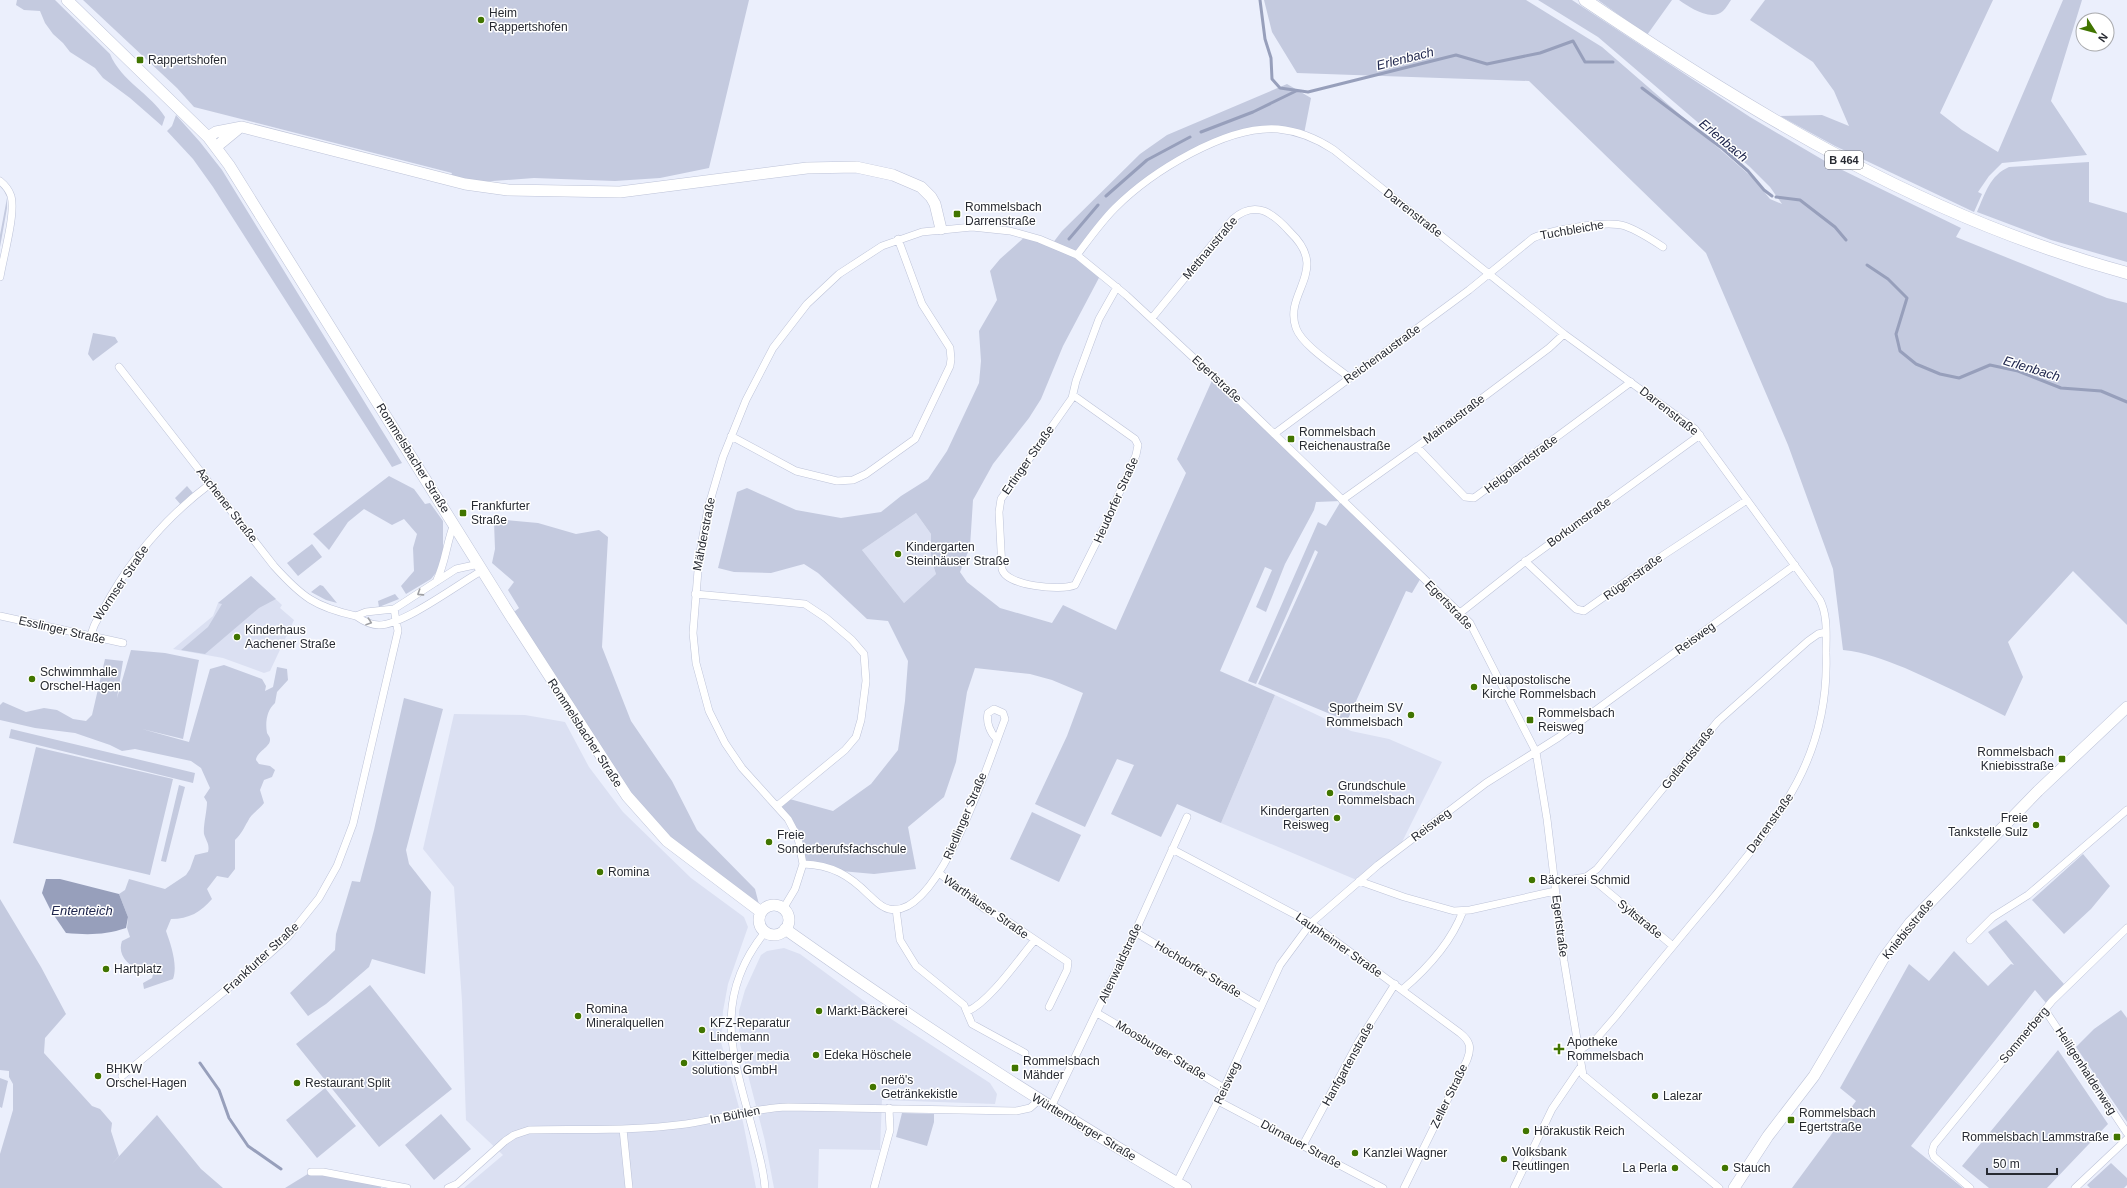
<svg xmlns="http://www.w3.org/2000/svg" width="2127" height="1188" font-family="Helvetica,sans-serif">
<style>
.built{fill:#dbe0f2}
.green{fill:#c4cadf;fill-rule:evenodd}
.water{fill:#979fbb}
.lines{fill:none;stroke-linecap:round;stroke-linejoin:round}
.stream{stroke:#979fbb;stroke-width:3}
.street-casing{stroke:#bdc3d8;stroke-width:8}
.secondary-casing{stroke:#bdc3d8;stroke-width:12}
.primary-casing{stroke:#bdc3d8;stroke-width:13}
.street{stroke:#fff;stroke-width:7}
.secondary{stroke:#fff;stroke-width:11}
.primary{stroke:#fff;stroke-width:12}
.oneway{stroke:#9e9fa3}
.poi-dot{fill:#417500;stroke:#fff;stroke-width:1.5}
.labels{text-anchor:middle;stroke-width:3;stroke-linejoin:round;paint-order:stroke}
.shield{fill:#fff;stroke:#686a70;stroke-width:1}
.shield-label{font-size:11px;font-weight:bold;fill:#272a32}
.poi-label{font-size:12px;fill:#272a32;stroke:#fff;text-anchor:start}
.street-label{font-size:12px;fill:#272a32;stroke:#fff}
.water-label{font-size:13px;font-style:italic;fill:#20274e;stroke:#fff}
</style>
<rect width="100%" height="100%" fill="#ebeffc"/>
<path class="built" d="M916 513 931 534V559L936 574 904 603 862 550Z
M251 576 282 605 280 608 294 620 270 671 264 673 223 658 173 649 213 616 218 603Z
M1275 695 1351 731 1389 739 1442 762 1398 850 1359 881 1221 823Z
M454 714 525 715 565 722 589 767 623 812 691 878 744 917 748 927 728 984 723 1011 721 1042 743 1122 756 1188H464L503 1155 466 1120 462 1001 454 887 423 849Z
M784 948 800 954 868 1004 990 1083 997 1094 995 1104 882 1100 880 1150 819 1149 818 1188H774L765 1141 739 1040V1011L745 990 761 955 767 951Z"/>
<path class="green" d="M17 0H55L110 54C121 81 151 94 165 117L162 126 130 98 103 78 95 68 70 52 63 43 53 34 45 23 40 11 24 10 16 5Z
M83 0H749L709 168 660 178 615 181 534 178 465 183 450 179 452 173 194 107 177 88Z
M1264 0H1526L1602 47 1753 178 1770 199 1782 204 1770 187 1750 167 1598 37 1538 0H1572L1750 117 1830 164 1961 228 1956 237 2107 298 2127 303V625L2073 571 2008 642 2023 677 2005 716C1972 699 1939 683 1905 668 1884 660 1865 652 1843 650L1833 569 1788 445 1706 253 1529 81 1297 73 1272 32Z
M1598 0H1672L1647 35Z
M1679 0H1731C1729 3 1726 8 1723 11 1711 22 1689 7 1679 0Z
M1765 0H1993L1940 113 1962 130 1998 152 2063 0H2082L2051 101 2087 155 2002 163 1989 176 1978 192 1982 194 1974 212 1835 146 1780 116 1822 115 1849 126 1834 91 1813 62 1750 20Z
M1287 84 1311 98 1304 134 1259 129 1199 150 1138 187 1077 255 1101 274 1063 346 1041 399 1029 418 993 464 973 500 970 547 960 572 967 582 1000 608 1052 623 1063 605 1116 630 1186 473 1177 459 1214 376 1422 576 1412 593 1406 591 1347 721 1258 684 1318 552 1315 550 1256 684 1248 681 1318 522 1326 526 1341 501 1316 502 1314 510 1285 564 1266 612 1256 607 1272 570 1265 567 1220 671 1275 695 1221 823 1177 804 1161 837 1111 814 1134 765 1117 759 1085 827 1035 804 1067 736 1083 693 1052 680 1030 674 975 668 967 692 956 762 944 797 908 827 916 869 874 874 841 871 803 864 800 847 777 806 786 798 833 811 871 784 898 750 905 701 908 661 888 621 867 619 818 573 804 564 771 573 734 572 718 568 737 492 747 488 796 510 841 518 881 512 901 496 928 479 947 451 979 383 981 361 979 331 997 300 990 271 1000 259 1027 235 1052 244 1062 231 1140 154 1167 135ZM916 513 931 534V559L936 574 904 603 862 550Z
M176 115 200 142 222 170 402 463 392 467 213 187 193 159 167 131 172 126Z
M2089 162V202L2127 213V262L2051 240 1977 212C1985 194 1990 175 2009 167Z
M7 198V208L0 247V235Z
M93 333 115 337 118 342 93 361 88 354Z
M389 476 414 489 425 504 430 503 443 521V556L439 569 431 579 406 594 401 586 414 571 413 548 417 534 404 519 392 525 364 509 348 522 329 550 313 534Z
M187 486 193 493 181 505 175 498Z
M496 519 538 523 576 534 599 530 608 537 602 647 631 721 672 781 697 830 755 889 761 912 646 820 510 615 519 608 508 590 514 582 492 563 495 549 494 522Z
M312 544 322 557 298 576 287 563Z
M251 576 276 599 259 608 205 654 181 650 208 627 222 604 218 603Z
M320 585 323 586 337 603 326 600 311 592Z
M395 594 399 599 379 607 378 601Z
M131 650 165 653 199 660 183 739 142 729 189 742 210 669 224 665 262 679 266 686 265 691 273 687 277 667 287 669 288 680 277 692 275 703C267 710 265 722 267 733 268 735 270 737 270 739 271 747 257 751 256 760L259 764 270 766 275 770 272 777 264 780 260 790 264 803C260 809 251 814 248 821 243 829 243 832 235 840V869L228 878 217 876 207 889 212 899C201 912 189 919 171 919L166 931C171 945 178 965 173 979L144 989 143 983 152 978 155 967 149 966 139 970C128 965 117 955 122 941L130 937 127 928 128 917 119 894 125 890 129 879 165 889 186 875 190 869 195 855 208 852C210 844 206 841 204 834 203 826 207 811 207 802L204 797 210 788 201 768 191 761 135 749 122 751 110 745 75 733 35 728 0 720V705L3 702 26 712 44 708 57 710 73 719 86 721 92 715 105 659 123 661 117 698Z
M404 698 443 709 406 850 409 864 431 892 425 974 372 959 369 967 326 1004 308 1016 290 993 335 950 336 934 352 881 360 882 374 830Z
M11 729 195 773 193 783 9 738Z
M36 747 173 779 150 875 13 843Z
M179 785 185 787 166 862 161 861Z
M1032 812 1081 835 1059 882 1010 859Z
M2083 854 2110 886 2091 909 2064 934 2032 900Z
M0 899 41 967 66 1014 45 1038 44 1053 92 1106 100 1109 112 1123 111 1131 119 1156 111 1165 157 1115 201 1169 223 1188H0V1154L13 1110V1084L9 1077V1071L0 1070Z
M2006 920 2064 984 2046 1003 2035 990 1911 1146 1963 1188H1792L1856 1101 1840 1088 1909 964 1929 981 1954 951 1988 986 2011 964 2014 965 1988 932Z
M370 985 452 1089 379 1147 296 1044Z
M2121 1010 2127 1018V1122L2076 1047 2094 1029Z
M2058 1050 2108 1124 2047 1188H1989L1962 1166Z
M0 1078 8 1081 2 1108 0 1107Z
M325 1088 356 1126 317 1158 286 1120Z
M902 1113 934 1114V1122L927 1146 896 1137Z
M441 1114 471 1149 434 1180 405 1145Z
M2111 1163 2127 1178V1185L2124 1188H2090L2087 1185Z
M311 1172 381 1183V1188H285Z"/>
<path class="water" d="M46 879H60L119 894 128 917 126 928C105 935 88 935 66 933L51 911 42 893Z"/>
<g class="lines">
<path class="stream" d="M1260 0 1265 39 1271 58 1272 79 1280 88 1308 92 1456 55 1487 64 1540 53 1573 41 1585 62H1613
M1642 88 1723 149 1748 171 1764 190 1772 196
M1201 132 1253 112 1296 91
M1106 196 1147 160 1190 137
M1776 197 1800 200 1835 227 1846 240
M1069 239 1098 205
M1867 265 1888 279 1907 298 1896 334 1900 351 1916 364 1940 374 1959 378 1990 365 2018 371 2061 388 2101 391 2127 402
M200 1063 219 1090 229 1118 248 1146 281 1169"/>
<g class="street-casing">
<path id="street" d="M0 181C5 185 9 190 11 196 16 213 3 258 0 277
M1077 255C1089 239 1101 222 1115 208 1151 172 1226 125 1278 129 1299 131 1316 138 1334 150L1564 334 1695 429 1820 600C1828 616 1826 636 1826 653 1830 759 1777 820 1714 897 1681 936 1648 976 1616 1016L1597 1038 1579 1051
M1152 318 1233 219C1242 211 1252 207 1264 211 1274 215 1283 224 1290 232 1331 271 1283 292 1296 328 1302 345 1335 366 1350 378
M119 367 274 566C302 597 315 607 356 616
M1073 395 1135 439 1138 445 1136 455 1106 523 1075 585C1061 591 1006 586 1002 569L999 512 1001 499 1072 398 1076 381 1099 319 1117 287
M1274 434 1469 290 1533 238C1551 230 1606 220 1625 226 1639 231 1651 239 1663 247
M731 436 796 471 837 481 853 480 866 474 915 439 950 366 951 359 950 348 922 304 898 239
M1417 447 1465 497 1474 498 1631 382
M1342 500 1429 438 1549 348 1564 334
M1525 561 1576 609 1584 611 1662 556 1747 500
M479 564 456 569 394 609 366 612 356 616C363 621 370 625 379 625 404 625 458 584 483 570
M436 582C446 562 446 544 454 524
M695 594 805 604 826 618 852 640 864 654 866 681 861 720 856 737 845 750 777 806
M1460 613 1522 564 1700 435
M0 616 123 643
M91 637C93 624 97 621 103 610 129 561 166 517 210 484
M1172 849 1311 923 1460 1033C1470 1041 1472 1047 1467 1060L1404 1188
M803 864C832 865 849 875 869 895 875 900 880 907 889 909 940 921 990 756 1005 719L1003 713 994 709 988 713C986 722 990 733 997 739
M939 873 985 909 1003 918 1068 962 1067 970 1049 1007
M1589 876 1673 946
M1359 881 1404 897 1454 911 1470 910 1555 891
M1555 882 1586 877 1597 869 1718 721 1808 641 1818 634 1826 632
M783 909 795 889 803 864 798 838 788 819 742 768 725 743 709 711 696 663 693 633 699 558 708 508 723 457 746 400 773 348 807 304 839 274 882 246 922 232 972 227 1010 231 1039 239 1077 255 1126 295 1240 401 1470 623 1536 752 1547 819 1564 961 1583 1075 1719 1188
M896 909 900 940 916 966 964 1005 972 1024 1025 1053
M765 932C707 1004 737 1065 756 1143 760 1158 764 1172 765 1188
M1135 932 1261 1007
M1970 940 1993 917 2028 895 2127 810
M1402 990C1428 968 1451 943 1463 911
M2045 1010 2127 1133
M968 1011C990 1001 1018 960 1034 941
M1097 1013 1224 1088
M122 1076 267 956 287 938 319 898 337 866 353 824 398 631 394 609
M1218 1101 1383 1188
M1051 1107 1135 932 1187 817
M623 1129 629 1188
M1303 1145 1359 1041 1395 984
M311 1172H323L407 1188
M1177 1182 1218 1101 1280 965 1311 923 1378 865 1486 783 1559 737 1795 565
M448 1188 457 1184 505 1141 514 1135 529 1130C581 1129 634 1131 686 1124 721 1119 754 1108 788 1107L1016 1111 1030 1108 1039 1100
M874 1188 890 1130 889 1108
M1514 1188 1552 1109 1580 1068
M1970 1188 1934 1157 1932 1152 1934 1145 2052 1001 2127 928
M2075 1188 2127 1139"/>
</g>
<g class="secondary-casing">
<path id="secondary" d="M67 0 208 137 229 165 510 615 627 796 667 841 761 912
M208 137 216 132 242 127 465 184 508 190 620 192 807 168 856 167 893 175 921 187 931 197 935 204 941 229
M216 147 239 128
M759 920a15 15 0 1 1 30 0a15 15 0 1 1-30 0Z
M785 929C915 1021 1048 1108 1186 1188
M1734 1188 1768 1136 1814 1076 1883 959 1910 923 2038 791 2127 707"/>
</g>
<g class="primary-casing">
<path id="primary" d="M1585 0C1758 116 1924 218 2127 273"/>
</g>
<use href="#street" class="street"/>
<use href="#secondary" class="secondary"/>
<use href="#primary" class="primary"/>
</g>
<defs><path id="oneway-chevron" d="M-2-3.5L2.5 0L-2 3.5" fill="none" stroke-width="1.6" stroke-linecap="round" stroke-linejoin="round"/></defs>
<g class="oneway">
<use href="#oneway-chevron" transform="translate(420 593) rotate(147)"/>
<use href="#oneway-chevron" transform="translate(369 622) rotate(19)"/>
</g>
<g class="poi-dot">
<circle cx="481" cy="20" r="4"/>
<rect x="136" y="56" width="8" height="8" rx="2"/>
<rect x="953" y="210" width="8" height="8" rx="2"/>
<rect x="1287" y="435" width="8" height="8" rx="2"/>
<rect x="459" y="509" width="8" height="8" rx="2"/>
<circle cx="898" cy="554" r="4"/>
<circle cx="237" cy="637" r="4"/>
<circle cx="32" cy="679" r="4"/>
<circle cx="1474" cy="687" r="4"/>
<circle cx="1411" cy="715" r="4"/>
<rect x="1526" y="716" width="8" height="8" rx="2"/>
<rect x="2058" y="755" width="8" height="8" rx="2"/>
<circle cx="1330" cy="793" r="4"/>
<circle cx="1337" cy="818" r="4"/>
<circle cx="2036" cy="825" r="4"/>
<circle cx="769" cy="842" r="4"/>
<circle cx="600" cy="872" r="4"/>
<circle cx="1532" cy="880" r="4"/>
<circle cx="106" cy="969" r="4"/>
<circle cx="819" cy="1011" r="4"/>
<circle cx="578" cy="1016" r="4"/>
<circle cx="702" cy="1030" r="4"/>
<path d="M1557 1043h4v4h4v4h-4v4h-4v-4h-4v-4h4z"/>
<circle cx="816" cy="1055" r="4"/>
<circle cx="684" cy="1063" r="4"/>
<rect x="1011" y="1064" width="8" height="8" rx="2"/>
<circle cx="98" cy="1076" r="4"/>
<circle cx="297" cy="1083" r="4"/>
<circle cx="873" cy="1087" r="4"/>
<circle cx="1655" cy="1096" r="4"/>
<rect x="1787" y="1116" width="8" height="8" rx="2"/>
<circle cx="1526" cy="1131" r="4"/>
<rect x="2113" y="1133" width="8" height="8" rx="2"/>
<circle cx="1355" cy="1153" r="4"/>
<circle cx="1504" cy="1159" r="4"/>
<circle cx="1675" cy="1168" r="4"/>
<circle cx="1725" cy="1168" r="4"/>
</g>
<g class="labels">
<rect class="shield" x="1825" y="151" width="38" height="18" rx="3"/>
<g class="shield-label">
<text x="1844" y="164">B 464</text>
</g>
<g class="poi-label">
<text x="489" y="17">Heim<tspan x="489" dy="14">Rappertshofen</tspan></text>
<text x="148" y="64">Rappertshofen</text>
<text x="965" y="211">Rommelsbach<tspan x="965" dy="14">Darrenstraße</tspan></text>
<text x="1299" y="436">Rommelsbach<tspan x="1299" dy="14">Reichenaustraße</tspan></text>
<text x="471" y="510">Frankfurter<tspan x="471" dy="14">Straße</tspan></text>
<text x="906" y="551">Kindergarten<tspan x="906" dy="14">Steinhäuser Straße</tspan></text>
<text x="245" y="634">Kinderhaus<tspan x="245" dy="14">Aachener Straße</tspan></text>
<text x="40" y="676">Schwimmhalle<tspan x="40" dy="14">Orschel-Hagen</tspan></text>
<text x="1482" y="684">Neuapostolische<tspan x="1482" dy="14">Kirche Rommelsbach</tspan></text>
<text x="1403" y="712" text-anchor="end">Sportheim SV<tspan x="1403" dy="14">Rommelsbach</tspan></text>
<text x="1538" y="717">Rommelsbach<tspan x="1538" dy="14">Reisweg</tspan></text>
<text x="2054" y="756" text-anchor="end">Rommelsbach<tspan x="2054" dy="14">Kniebisstraße</tspan></text>
<text x="1338" y="790">Grundschule<tspan x="1338" dy="14">Rommelsbach</tspan></text>
<text x="1329" y="815" text-anchor="end">Kindergarten<tspan x="1329" dy="14">Reisweg</tspan></text>
<text x="2028" y="822" text-anchor="end">Freie<tspan x="2028" dy="14">Tankstelle Sulz</tspan></text>
<text x="777" y="839">Freie<tspan x="777" dy="14">Sonderberufsfachschule</tspan></text>
<text x="608" y="876">Romina</text>
<text x="1540" y="884">Bäckerei Schmid</text>
<text x="114" y="973">Hartplatz</text>
<text x="586" y="1013">Romina<tspan x="586" dy="14">Mineralquellen</tspan></text>
<text x="827" y="1015">Markt-Bäckerei</text>
<text x="710" y="1027">KFZ-Reparatur<tspan x="710" dy="14">Lindemann</tspan></text>
<text x="1567" y="1046">Apotheke<tspan x="1567" dy="14">Rommelsbach</tspan></text>
<text x="824" y="1059">Edeka Höschele</text>
<text x="692" y="1060">Kittelberger media<tspan x="692" dy="14">solutions GmbH</tspan></text>
<text x="1023" y="1065">Rommelsbach<tspan x="1023" dy="14">Mähder</tspan></text>
<text x="106" y="1073">BHKW<tspan x="106" dy="14">Orschel-Hagen</tspan></text>
<text x="881" y="1084">nerö's<tspan x="881" dy="14">Getränkekistle</tspan></text>
<text x="305" y="1087">Restaurant Split</text>
<text x="1663" y="1100">Lalezar</text>
<text x="1799" y="1117">Rommelsbach<tspan x="1799" dy="14">Egertstraße</tspan></text>
<text x="1534" y="1135">Hörakustik Reich</text>
<text x="2109" y="1141" text-anchor="end">Rommelsbach Lammstraße</text>
<text x="1512" y="1156">Volksbank<tspan x="1512" dy="14">Reutlingen</tspan></text>
<text x="1363" y="1157">Kanzlei Wagner</text>
<text x="1667" y="1172" text-anchor="end">La Perla</text>
<text x="1733" y="1172">Stauch</text>
</g>
<g class="street-label">
<text transform="translate(1413 213) rotate(38)" y="4">Darrenstraße</text>
<text transform="translate(1572 230) rotate(-10)" y="4">Tuchbleiche</text>
<text transform="translate(1210 248) rotate(-50)" y="4">Mettnaustraße</text>
<text transform="translate(1382 354) rotate(-36)" y="4">Reichenaustraße</text>
<text transform="translate(1217 379) rotate(43)" y="4">Egertstraße</text>
<text transform="translate(1669 411) rotate(38)" y="4">Darrenstraße</text>
<text transform="translate(1454 419) rotate(-37)" y="4">Mainaustraße</text>
<text transform="translate(413 458) rotate(58)" y="4">Rommelsbacher Straße</text>
<text transform="translate(1028 460) rotate(-55)" y="4">Ertinger Straße</text>
<text transform="translate(1521 464) rotate(-37)" y="4">Helgolandstraße</text>
<text transform="translate(1116 500) rotate(-66)" y="4">Heudorfer Straße</text>
<text transform="translate(227 505) rotate(52)" y="4">Aachener Straße</text>
<text transform="translate(1579 522) rotate(-36)" y="4">Borkumstraße</text>
<text transform="translate(704 534) rotate(-79)" y="4">Mähderstraße</text>
<text transform="translate(1633 577) rotate(-36)" y="4">Rügenstraße</text>
<text transform="translate(121 583) rotate(-56)" y="4">Wormser Straße</text>
<text transform="translate(1449 605) rotate(46)" y="4">Egertstraße</text>
<text transform="translate(62 630) rotate(13)" y="4">Esslinger Straße</text>
<text transform="translate(1695 638) rotate(-36)" y="4">Reisweg</text>
<text transform="translate(585 733) rotate(57)" y="4">Rommelsbacher Straße</text>
<text transform="translate(1688 758) rotate(-51)" y="4">Gotlandstraße</text>
<text transform="translate(965 816) rotate(-67)" y="4">Riedlinger Straße</text>
<text transform="translate(1770 823) rotate(-54)" y="4">Darrenstraße</text>
<text transform="translate(1431 825) rotate(-37)" y="4">Reisweg</text>
<text transform="translate(986 907) rotate(35)" y="4">Warthäuser Straße</text>
<text transform="translate(1640 919) rotate(39)" y="4">Syltstraße</text>
<text transform="translate(1560 926) rotate(83)" y="4">Egertstraße</text>
<text transform="translate(1908 929) rotate(-51)" y="4">Kniebisstraße</text>
<text transform="translate(1339 945) rotate(35)" y="4">Laupheimer Straße</text>
<text transform="translate(261 958) rotate(-43)" y="4">Frankfurter Straße</text>
<text transform="translate(1120 963) rotate(-65)" y="4">Altenwaldstraße</text>
<text transform="translate(1198 969) rotate(31)" y="4">Hochdorfer Straße</text>
<text transform="translate(2024 1035) rotate(-50)" y="4">Sommerberg</text>
<text transform="translate(1161 1050) rotate(31)" y="4">Moosburger Straße</text>
<text transform="translate(1348 1064) rotate(-61)" y="4">Hanfgartenstraße</text>
<text transform="translate(2086 1071) rotate(57)" y="4">Heiligenhaldenweg</text>
<text transform="translate(1227 1083) rotate(-65)" y="4">Reisweg</text>
<text transform="translate(1449 1096) rotate(-64)" y="4">Zeller Straße</text>
<text transform="translate(735 1115) rotate(-11)" y="4">In Bühlen</text>
<text transform="translate(1084 1127) rotate(31)" y="4">Württemberger Straße</text>
<text transform="translate(1301 1144) rotate(28)" y="4">Dürnauer Straße</text>
</g>
<g class="water-label">
<text transform="translate(1405 58) rotate(-14)" y="5">Erlenbach</text>
<text transform="translate(1724 140) rotate(40)" y="5">Erlenbach</text>
<text transform="translate(2032 368) rotate(17)" y="5">Erlenbach</text>
<text x="82" y="915">Ententeich</text>
</g>
</g>
<g transform="translate(2095 32) rotate(126)"><circle r="19" fill="#ffffff" stroke="#a9aaad"/>
<path d="M0-3L7 15L0 10L-7 15Z" fill="#417500"/>
<text y="-6" font-size="11" font-weight="bold" text-anchor="middle" fill="#272a32">N</text>
</g>
<path d="M1987 1168v6h70v-6" fill="none" stroke="#272a32" stroke-width="2"/>
<text x="1993" y="1168" font-size="12" fill="#272a32" stroke="#ffffff" stroke-width="3" paint-order="stroke">50 m</text>
</svg>
